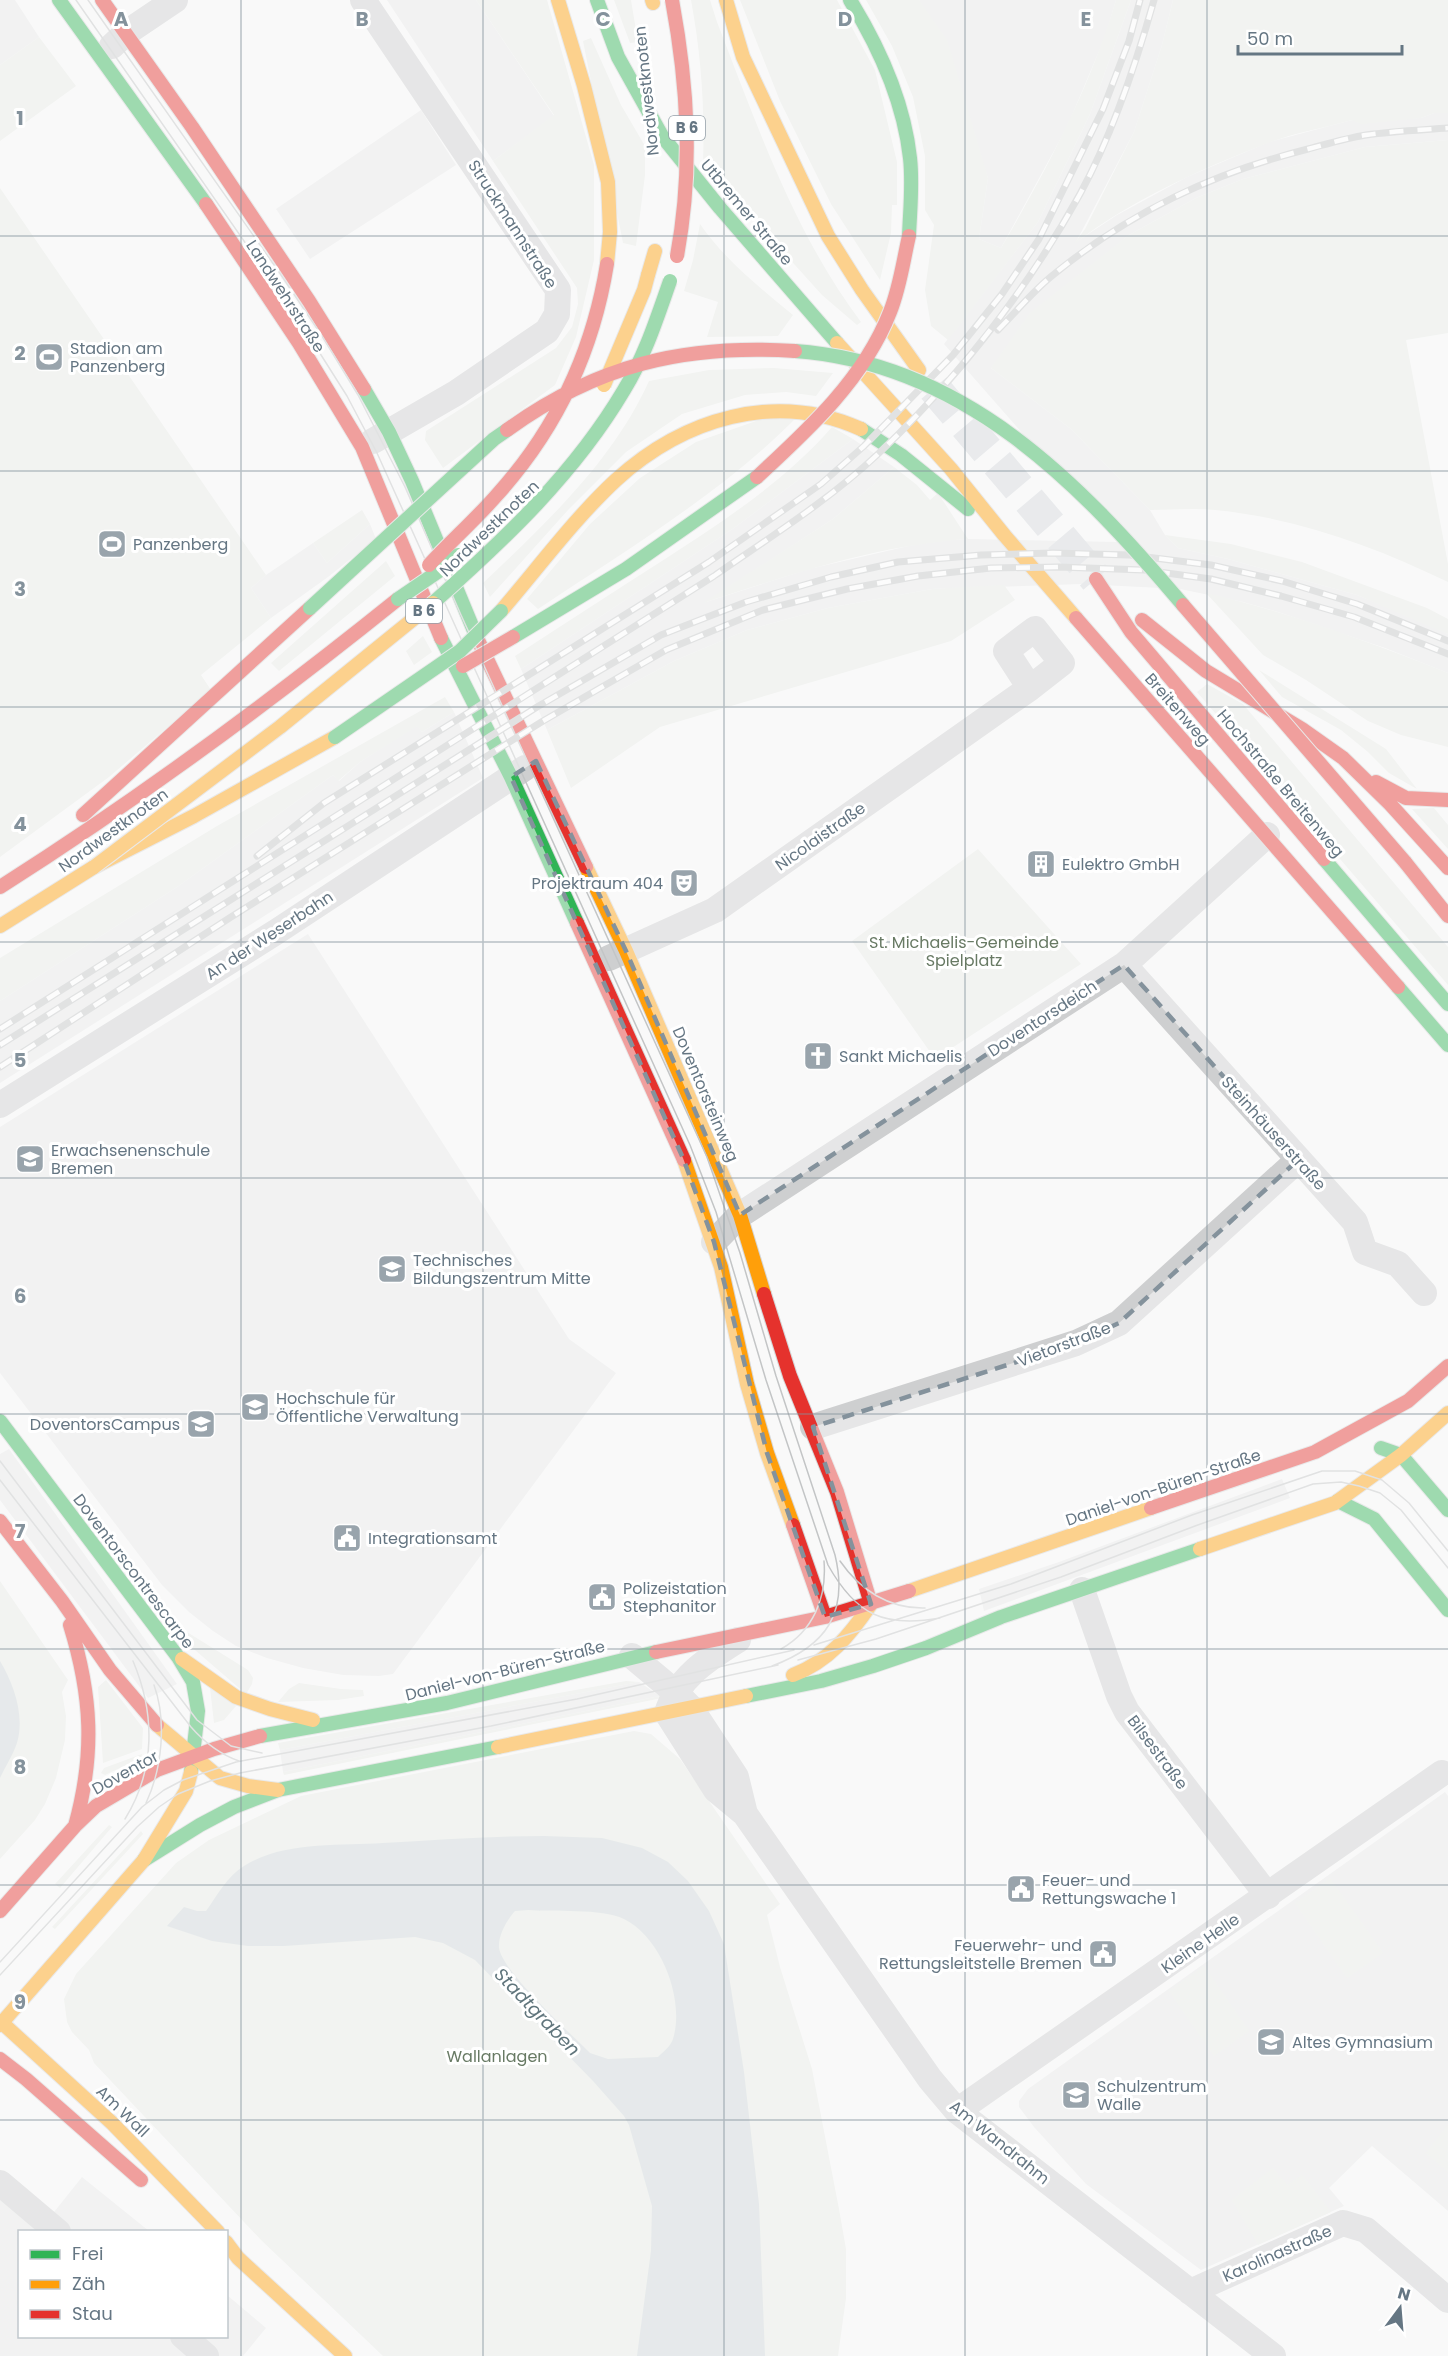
<svg xmlns="http://www.w3.org/2000/svg" width="1448" height="2356" font-family="Poppins,sans-serif">
<style>
.built{fill:#e8e9e9}
.green{fill:#e8ebe6}
.water{fill:#ced6d9;fill-rule:evenodd}
.lines{fill:none;stroke-linecap:round;stroke-linejoin:round}
.highway-tunnel{stroke:#d4d8dc;stroke-width:33;stroke-dasharray:33 16;stroke-linecap:butt}
.fast-casing{stroke:#d5d6d7;stroke-width:16}
.slow-casing{stroke:#d5d6d7;stroke-width:16}
.jam-casing{stroke:#d5d6d7;stroke-width:16}
.street{stroke:#cecfd0;stroke-width:26}
.fast{stroke:#30b455;stroke-width:14}
.slow{stroke:#ff9f0a;stroke-width:14}
.jam{stroke:#e5322d;stroke-width:14}
.tram{stroke:#c3c5c6;stroke-width:1.5}
.rail-casing{stroke:#c3c5c6;stroke-width:7}
.rail{stroke:#fff;stroke-width:4.5;stroke-dasharray:14;stroke-linecap:butt}
.fast-bridge-casing{stroke:#d5d6d6;stroke-width:16;stroke-linecap:butt}
.slow-bridge-casing{stroke:#d5d6d6;stroke-width:16;stroke-linecap:butt}
.jam-bridge-casing{stroke:#d5d6d6;stroke-width:16;stroke-linecap:butt}
.fast-bridge{stroke:#30b455;stroke-width:14}
.slow-bridge{stroke:#ff9f0a;stroke-width:14}
.jam-bridge{stroke:#e5322d;stroke-width:14}
.marked{fill:none;stroke:#84929c;stroke-width:4.5;stroke-dasharray:12 8;stroke-linejoin:round}
.grid{fill:none;stroke:#84929c;stroke-width:1.5;stroke-opacity:0.55}
.labels{text-anchor:middle;stroke-width:6;stroke-linejoin:round;paint-order:stroke}
.shield{fill:#fff;stroke:#939fa8;stroke-width:1.5}
.shield-label{font-size:15px;font-weight:bold;fill:#657683}
.street-label{font-size:16px;fill:#657683;stroke:#fff}
.poi-label{font-size:16px;fill:#657683;stroke:#fff;text-anchor:start}
.park-label{font-size:16px;fill:#687a64;stroke:#fff}
.water-label{font-size:18px;font-style:italic;fill:#60757c;stroke:#fff}
.grid-label{font-size:20px;text-anchor:middle;font-weight:bold;fill:#84929c;stroke:#fff;stroke-width:6;stroke-linejoin:round;paint-order:stroke}
</style>
<rect width="100%" height="100%" fill="#f9f9f9"/>
<path class="built" d="M0 0H15L39 37 0 65Z
M387 0H476L554 116 493 161Z
M919 0H1116L1105 37 1067 127 1001 248 979 239 988 178Z
M1131 0H1173L1162 45 1134 132 1076 242 1117 215 1187 177 1269 142 1352 120 1421 118 1434 113H1448V140L1365 147 1243 179 1196 198 1129 235 1106 254 991 368 1071 429 1150 510 1165 535 1178 548 1228 559 1357 595 1431 625 1448 634V673L1385 648 1278 612 1243 602 1180 589 1082 584 932 589 828 608 747 630 674 661 547 730 521 669 734 528 853 439 894 467 833 519 706 602 809 569 930 541 968 539 1118 542 944 344 1038 222 1090 114Z
M421 110 456 165 310 259 276 209Z
M370 524 376 539 328 577 271 618 251 588 266 575 313 543 327 563Z
M454 712 483 778 0 1083V1001L177 887 333 775 339 781 360 762 417 725 422 732Z
M308 934 569 1339 616 1373 393 1674 379 1676 343 1675 303 1668 267 1658 236 1646 213 1631 189 1612 162 1585 0 1373V1127Z
M9 1449 177 1684 148 1698 0 1500V1454Z
M1282 1479 1290 1498 984 1611 979 1589 1059 1562Z
M639 1682 660 1696 283 1772 280 1750Z
M1445 1792 1448 1796V2211L1372 2146 1329 2188 1344 2206 1201 2270 1086 2184 1034 2127 1019 2107V2101L1028 2089Z
M82 2177 149 2231 20 2232V2336H226L227 2295 266 2328 243 2356H0V2184L46 2222Z"/>
<path class="green" d="M476 0H547L594 165V260L576 337 555 385 443 468 425 440 426 431 556 348 572 327 578 304 577 288 493 161 554 115Z
M614 0H631L638 42 630 43Z
M691 0H710L717 22C757 125 794 233 861 322L857 325 822 295 703 163C705 108 701 54 691 0Z
M740 0H837L875 70 897 162V205H892L891 233 880 280 831 204 780 101Z
M866 0H919L947 40 988 178 979 239 1001 248C1047 169 1090 88 1116 0H1131L1090 114 1038 222 948 340 931 326 925 290 934 225 925 210V156L913 97 892 46Z
M1173 0H1448V113H1434L1421 118 1361 124 1352 120C1324 128 1294 133 1268 143 1201 169 1131 200 1074 244L1085 229 1134 132 1162 45Z
M39 37 76 86 0 141V65Z
M591 38 621 105 645 146V175L636 246 623 243 583 41Z
M1448 140V333L1406 340 1448 564V582C1374 546 1297 518 1215 510 1194 508 1172 510 1150 510L1071 429 991 368 1030 313 1129 235 1196 198 1243 179 1365 147Z
M0 188 266 575 251 588 271 618 201 675 211 690 109 777 0 857Z
M700 224C725 260 759 287 793 315L778 336 707 337 718 302 684 291 693 260Z
M774 368 833 373 816 396 786 392 745 395 682 414 626 452 568 510 490 597 483 583C546 523 613 461 649 381L709 370Z
M798 416C722 493 628 549 538 609L527 599 590 524 640 478 696 442 759 420Z
M832 427 853 439 734 528 521 669 515 656C565 623 615 591 665 559 725 520 785 481 832 427Z
M894 467 917 485 930 500 938 493 968 539C877 545 789 575 703 603L833 519Z
M362 510 370 524 327 563 313 543Z
M1165 535 1231 544 1302 562 1427 608 1448 619V634L1357 595 1228 559 1178 548Z
M386 561 395 576 279 671 271 663Z
M1004 585 1015 600 951 641 660 727 571 788 547 730 674 661 747 630 828 608 932 589Z
M1206 593C1289 612 1369 642 1448 673V747L1401 735 1368 721 1306 680 1263 655Z
M423 636 432 652 414 665 406 651Z
M1259 670 1386 749 1417 789 1389 773 1368 752 1341 730 1282 697Z
M1207 684 1243 704 1448 947V985L1197 692Z
M445 697 454 712 422 732 417 726 360 762 338 781 333 775 177 887 0 1001V958L217 826Z
M1434 808 1448 825V849L1412 809Z
M978 849 1081 964 935 1059 852 941Z
M0 1581 68 1680 62 1692 66 1716 65 1740 56 1778 45 1804 35 1820 0 1859Z
M187 1632 248 1670 253 1678 252 1684 246 1694 181 1638Z
M106 1680 143 1728 142 1749 103 1763 98 1687Z
M626 1681 639 1682 280 1750 278 1743Z
M299 1683 341 1689 363 1690 364 1696 338 1700 278 1702 289 1689Z
M210 1688 236 1706 224 1720 214 1723Z
M660 1696 662 1698 284 1775 283 1772Z
M634 1731 651 1734 680 1759 780 1904 767 1915 780 1967 812 2069 839 2209 846 2249V2298L838 2356H383L261 2240 94 2063 89 2050 72 2032 67 2022 64 1999 76 1974 176 1863 209 1840 301 1796Z
M142 1754 141 1758 105 1775 101 1773 104 1768Z
M109 1825 112 1827 60 1888 55 1884Z
M141 1831 143 1834 55 1929 52 1927Z
M1330 1878 1383 1953 1347 1978 1295 1903Z
M1204 1966 1249 2031 1214 2056 1169 1991Z
M1448 2125V2172L1426 2153Z
M1273 2168 1287 2185 1302 2175 1331 2212 1258 2245 1232 2200Z"/>
<path class="water" d="M0 1661C13 1683 24 1712 18 1739 15 1752 6 1765 0 1778Z
M544 1836 602 1838 642 1848 668 1862 688 1881 709 1911 724 1944 744 2072 759 2204 765 2356H637L651 2251 652 2206 629 2125 624 2116 593 2081 475 1960 443 1943 415 1937 284 1946H248L212 1941 167 1926 184 1907 197 1911H206C217 1896 227 1876 244 1866 283 1841 339 1846 383 1843 437 1840 490 1836 544 1836ZM528 1910C554 1912 601 1908 624 1919 662 1938 685 2000 673 2039 671 2046 663 2052 658 2057L608 2059 590 2053C571 2034 502 1971 499 1948 498 1935 507 1920 515 1911Z"/>
<g class="lines">
<path class="highway-tunnel" d="M934 388 1096 579"/>
<g class="fast-casing">
<path id="fast" d="M59 0 206 204
M597 0 618 57 662 136 720 208 837 343
M850 0C879 47 904 103 910 158 913 184 910 210 909 236
M364 389 389 432 412 481 477 638
M861 429 901 455 968 509
M513 637 626 569 757 477
M441 638 511 777 577 923
M1324 859 1448 1004
M1398 987 1448 1045
M0 1421 178 1657 193 1682 198 1711 191 1772
M1381 1448 1401 1455 1448 1510
M1338 1501 1374 1519 1448 1610
M746 1696 821 1681 873 1666 926 1648 1001 1617 1200 1549
M260 1736 447 1703 656 1652
M144 1860 200 1825 234 1807 278 1790 498 1747"/>
</g>
<g class="slow-casing">
<path id="slow" d="M558 0 584 86 608 182 610 232 607 264
M652 0 653 3
M726 0 743 57 828 236 862 290 919 370
M648 275 655 251
M837 343 951 469 1005 536 1076 618
M501 611C538 568 575 518 616 480 683 419 775 390 861 429
M586 867 626 951 740 1215 764 1294
M0 926 94 867 194 816 335 737
M684 1160 721 1267 747 1384 767 1453 793 1525
M1200 1549 1335 1503 1401 1455 1448 1413
M909 1591 1151 1508
M182 1659 236 1697 270 1709 313 1720
M793 1675C829 1661 850 1635 871 1604
M157 1725 220 1778 248 1786 278 1790
M498 1747 746 1696
M0 2021 112 2123 218 2232
M0 2025 144 1860 186 1791 191 1772
M226 2242 238 2258 345 2356"/>
</g>
<g class="jam-casing">
<path id="jam" d="M102 0 192 127 309 301 364 389
M206 204 299 343 362 447 441 638
M1096 579 1131 632 1324 859
M1076 618 1398 987
M1142 620 1206 671 1302 729 1343 758 1390 804 1448 868
M477 638 586 867
M1376 782 1406 798 1448 800
M83 815 310 608
M1405 862 1448 916
M0 887C139 799 270 702 398 599
M577 923 684 1160
M764 1294 790 1376 837 1492 871 1604
M1151 1508 1315 1452 1408 1401 1448 1366
M0 1521 62 1601 110 1670 157 1725
M793 1525 825 1617
M70 1625C92 1696 95 1754 75 1826
M656 1652 825 1617 909 1591
M0 1911 75 1826 96 1806 157 1770 214 1749 260 1736
M0 2059 26 2079 141 2180"/>
</g>
<path class="street" d="M363 0 558 290 557 314 547 331 456 393 373 441
M112 46 126 33 175 0
M609 958 715 910 1030 688 1062 663 1035 629 1006 651 1030 688
M1124 965 1355 1222 1365 1252 1398 1264 1424 1293
M0 1105 276 932 525 768
M714 1242 740 1215 1124 965 1267 835
M813 1427 1076 1343 1119 1323 1298 1160
M1082 1590 1119 1696 1127 1712 1268 1896
M738 1640C708 1659 678 1677 667 1713L716 1790 745 1814 930 2079 957 2111 1273 2356
M632 1656 675 1692 690 1707 736 1777 745 1814
M957 2111 1442 1773
M0 2183 58 2232
M1190 2292 1343 2223 1366 2230 1448 2300
M183 2336 206 2356"/>
<use href="#fast" class="fast"/>
<use href="#slow" class="slow"/>
<use href="#jam" class="jam"/>
<path class="tram" d="M76 0 297 317 347 396 377 453 690 1145 716 1212 766 1380 828 1565C856 1615 884 1628 940 1618
M88 0 279 272 322 336 358 395 405 487 461 615 707 1157 740 1253 776 1376 835 1555C849 1613 826 1646 772 1666
M0 1461 197 1720 231 1746 262 1753
M0 1480 191 1727C205 1743 219 1754 239 1761
M840 1561C860 1590 889 1609 925 1608
M814 1645 1011 1584 1192 1515 1322 1471H1355L1382 1480 1409 1503 1448 1551
M781 1649C813 1631 827 1598 824 1561
M798 1660 876 1639 1061 1577 1195 1526 1313 1484 1341 1482 1359 1486 1380 1493 1401 1510 1448 1568
M146 1803C162 1769 167 1721 154 1685
M125 1819C156 1769 155 1713 133 1661
M0 1962 142 1807 164 1790 183 1780 236 1762 577 1699 794 1650
M0 1975 137 1827 159 1807 178 1794 210 1781 240 1773 491 1726 778 1665"/>
<g class="rail-casing">
<path id="rail" d="M998 330C1016 312 1033 291 1053 275 1130 212 1213 173 1308 149 1327 144 1347 138 1366 135 1393 131 1421 130 1448 128
M257 856 324 803 709 562 821 484 864 446 953 355 1002 294 1039 239 1103 109 1129 41 1140 0
M0 1029 714 576C770 537 828 501 878 454 957 379 1027 290 1080 194 1112 135 1136 64 1154 0
M0 1045 537 707 661 635 746 602 831 577 898 562 981 555 1053 553 1130 555 1211 565 1282 581 1357 604 1448 641
M0 1067 231 917 543 721 666 650 763 610 847 589 918 576 991 568 1059 567 1144 570 1211 579 1281 596 1354 617 1448 654"/>
</g>
<use href="#rail" class="rail"/>
<g class="fast-bridge-casing">
<path id="fast-bridge" d="M795 351C964 363 1080 483 1183 605
M398 599 439 571 458 555
M433 603C505 539 575 473 624 390 645 356 657 318 670 281
M310 608 494 439 507 430
M335 737 460 651 501 611"/>
</g>
<g class="slow-bridge-casing">
<path id="slow-bridge" d="M604 385 644 290 648 275
M94 867 280 727 433 603"/>
</g>
<g class="jam-bridge-casing">
<path id="jam-bridge" d="M672 0C688 86 693 170 677 256
M507 430C597 365 684 344 795 351
M757 477C808 430 864 379 890 312 900 287 903 262 909 236
M429 565C451 541 475 520 496 496 556 430 593 351 607 264
M1183 605 1405 862
M463 666 513 637"/>
</g>
<use href="#fast-bridge" class="fast-bridge"/>
<use href="#slow-bridge" class="slow-bridge"/>
<use href="#jam-bridge" class="jam-bridge"/>
</g>
<path d="M0 0H1448V2356H0ZM536 761 626 951 740 1215 1124 965 1298 1160 1119 1323 1076 1343 813 1427 871 1604 825 1617 767 1453 714 1242 683 1158 511 777Z" fill="#f9f9f9" fill-opacity=".55" fill-rule="evenodd"/>
<path class="marked" d="M536 761 626 951 740 1215 1124 965 1298 1160 1119 1323 1076 1343 813 1427 871 1604 825 1617 767 1453 714 1242 683 1158 511 777Z"/>
<path class="grid" d="M241 0V2356M483 0V2356M724 0V2356M965 0V2356M1207 0V2356M0 236H1448M0 471H1448M0 707H1448M0 942H1448M0 1178H1448M0 1414H1448M0 1649H1448M0 1885H1448M0 2120H1448"/>
<defs>
<g id="stadium-square" transform="scale(1.5)"><rect x="-9" y="-9" width="18" height="18" rx="4" fill="#99a4ac" stroke="#fff"/><path d="M0-5a6.5 5 0 1 0 0 10a6.5 5 0 1 0 0-10ZM-3.5-1.8h7v3.6h-7Z" fill="#fff"/></g>
<g id="building-square" transform="scale(1.5)"><rect x="-9" y="-9" width="18" height="18" rx="4" fill="#99a4ac" stroke="#fff"/><path d="M-4-6H4V6H1V3H-1V6H-4ZM-2.5-4.3h1.7v1.8h-1.7ZM.8-4.3h1.7v1.8H.8ZM-2.5-1h1.7V.8h-1.7ZM.8-1h1.7V.8H.8Z" fill="#fff"/></g>
<g id="theatre-square" transform="scale(1.5)"><rect x="-9" y="-9" width="18" height="18" rx="4" fill="#99a4ac" stroke="#fff"/><path d="M-5-5.5Q0-4 5-5.5V0Q5 5 0 6Q-5 5-5 0ZM-3.3-2.5H-1v1.5H-3.3ZM1-2.5H3.3v1.5H1ZM-2.8 1Q0 5.5 2.8 1Z" fill="#fff"/></g>
<g id="church-square" transform="scale(1.5)"><rect x="-9" y="-9" width="18" height="18" rx="4" fill="#99a4ac" stroke="#fff"/><path d="M-1.2-6h2.4v3.5h3.3v2.4h-3.3V6h-2.4V-.1h-3.3v-2.4h3.3Z" fill="#fff"/></g>
<g id="school-square" transform="scale(1.5)"><rect x="-9" y="-9" width="18" height="18" rx="4" fill="#99a4ac" stroke="#fff"/><path d="M0-5L7-2L0 1L-7-2ZM-4 1L0 2.5L4 1V4Q0 6-4 4Z" fill="#fff"/></g>
<g id="university-square" transform="scale(1.5)"><rect x="-9" y="-9" width="18" height="18" rx="4" fill="#99a4ac" stroke="#fff"/><path d="M0-5L7-2L0 1L-7-2ZM-4 1L0 2.5L4 1V4Q0 6-4 4Z" fill="#fff"/></g>
<g id="civic-square" transform="scale(1.5)"><rect x="-9" y="-9" width="18" height="18" rx="4" fill="#99a4ac" stroke="#fff"/><path d="M-.6-6.5H3V-4.5H.6V-3L4-1V1h2V6H-6V1h2V-1L-.6-3ZM-1.2 2.5V6h2.4V2.5Z" fill="#fff"/></g>
</defs>
<g fill-rule="evenodd">
<use href="#stadium-square" x="49" y="357"/>
<use href="#stadium-square" x="112" y="544"/>
<use href="#building-square" x="1041" y="864"/>
<use href="#theatre-square" x="684" y="883"/>
<use href="#church-square" x="818" y="1056"/>
<use href="#school-square" x="30" y="1159"/>
<use href="#school-square" x="392" y="1269"/>
<use href="#university-square" x="255" y="1407"/>
<use href="#school-square" x="201" y="1424"/>
<use href="#civic-square" x="347" y="1538"/>
<use href="#civic-square" x="602" y="1597"/>
<use href="#civic-square" x="1021" y="1889"/>
<use href="#civic-square" x="1103" y="1954"/>
<use href="#school-square" x="1271" y="2042"/>
<use href="#school-square" x="1076" y="2095"/>
</g>
<g class="labels">
<g class="shield">
<rect x="669" y="116" width="36" height="24" rx="4.5"/>
<rect x="406" y="599" width="36" height="24" rx="4.5"/>
</g>
<g class="shield-label">
<text x="687" y="133">B 6</text>
<text x="424" y="616">B 6</text>
</g>
<g class="street-label">
<text transform="translate(646 91) rotate(-96)" y="6">Nordwestknoten</text>
<text transform="translate(747 212) rotate(50)" y="6">Utbremer Straße</text>
<text transform="translate(513 224) rotate(57)" y="6">Struckmannstraße</text>
<text transform="translate(286 296) rotate(57)" y="6">Landwehrstraße</text>
<text transform="translate(489 528) rotate(-44)" y="6">Nordwestknoten</text>
<text transform="translate(1178 709) rotate(49)" y="6">Breitenweg</text>
<text transform="translate(1281 783) rotate(50)" y="6">Hochstraße Breitenweg</text>
<text transform="translate(113 830) rotate(-36)" y="6">Nordwestknoten</text>
<text transform="translate(820 836) rotate(-35)" y="6">Nicolaistraße</text>
<text transform="translate(269 935) rotate(-33)" y="6">An der Weserbahn</text>
<text transform="translate(1042 1018) rotate(-33)" y="6">Doventorsdeich</text>
<text transform="translate(706 1094) rotate(67)" y="6">Doventorsteinweg</text>
<text transform="translate(1274 1133) rotate(48)" y="6">Steinhäuserstraße</text>
<text transform="translate(1064 1344) rotate(-21)" y="6">Vietorstraße</text>
<text transform="translate(1163 1487) rotate(-19)" y="6">Daniel-von-Büren-Straße</text>
<text transform="translate(134 1571) rotate(53)" y="6">Doventorscontrescarpe</text>
<text transform="translate(505 1670) rotate(-14)" y="6">Daniel-von-Büren-Straße</text>
<text transform="translate(1158 1752) rotate(53)" y="6">Bilsestraße</text>
<text transform="translate(125 1772) rotate(-29)" y="6">Doventor</text>
<text transform="translate(1200 1943) rotate(-35)" y="6">Kleine Helle</text>
<text transform="translate(123 2111) rotate(44)" y="6">Am Wall</text>
<text transform="translate(1000 2142) rotate(39)" y="6">Am Wandrahm</text>
<text transform="translate(1277 2253) rotate(-24)" y="6">Karolinastraße</text>
</g>
<g class="poi-label">
<text x="70" y="354">Stadion am<tspan x="70" dy="18">Panzenberg</tspan></text>
<text x="133" y="550">Panzenberg</text>
<text x="1062" y="870">Eulektro GmbH</text>
<text x="663" y="889" text-anchor="end">Projektraum 404</text>
<text x="839" y="1062">Sankt Michaelis</text>
<text x="51" y="1156">Erwachsenenschule<tspan x="51" dy="18">Bremen</tspan></text>
<text x="413" y="1266">Technisches<tspan x="413" dy="18">Bildungszentrum Mitte</tspan></text>
<text x="276" y="1404">Hochschule für<tspan x="276" dy="18">Öffentliche Verwaltung</tspan></text>
<text x="180" y="1430" text-anchor="end">DoventorsCampus</text>
<text x="368" y="1544">Integrationsamt</text>
<text x="623" y="1594">Polizeistation<tspan x="623" dy="18">Stephanitor</tspan></text>
<text x="1042" y="1886">Feuer- und<tspan x="1042" dy="18">Rettungswache 1</tspan></text>
<text x="1082" y="1951" text-anchor="end">Feuerwehr- und<tspan x="1082" dy="18">Rettungsleitstelle Bremen</tspan></text>
<text x="1292" y="2048">Altes Gymnasium</text>
<text x="1097" y="2092">Schulzentrum<tspan x="1097" dy="18">Walle</tspan></text>
</g>
<g class="park-label">
<text x="964" y="948">St. Michaelis-Gemeinde<tspan x="964" dy="18">Spielplatz</tspan></text>
<text x="497" y="2062">Wallanlagen</text>
</g>
<g class="water-label">
<text transform="translate(537 2012) rotate(46)" y="6">Stadtgraben</text>
</g>
</g>
<g class="grid-label">
<text x="121" y="26">A</text>
<text x="362" y="26">B</text>
<text x="603" y="26">C</text>
<text x="845" y="26">D</text>
<text x="1086" y="26">E</text>
<text x="20" y="125">1</text>
<text x="20" y="360">2</text>
<text x="20" y="596">3</text>
<text x="20" y="831">4</text>
<text x="20" y="1067">5</text>
<text x="20" y="1303">6</text>
<text x="20" y="1538">7</text>
<text x="20" y="1774">8</text>
<text x="20" y="2009">9</text>
</g>
<rect x="18" y="2230" width="210" height="108" fill="#ffffff" stroke="#c1c8cd" stroke-width="1.5"/>
<rect x="30" y="2250" width="30" height="9" fill="#30b455" stroke="#c1c8cd" stroke-width="1.5"/>
<text x="72" y="2260" font-size="18" fill="#657683">Frei</text>
<rect x="30" y="2280" width="30" height="9" fill="#ff9f0a" stroke="#c1c8cd" stroke-width="1.5"/>
<text x="72" y="2290" font-size="18" fill="#657683">Zäh</text>
<rect x="30" y="2310" width="30" height="9" fill="#e5322d" stroke="#c1c8cd" stroke-width="1.5"/>
<text x="72" y="2320" font-size="18" fill="#657683">Stau</text>
<g transform="translate(1400 2308) rotate(16)" stroke="#ffffff" stroke-width="4.5" paint-order="stroke">
<path d="M0-4.5L10 22L0 15L-10 22Z" fill="#657683"/>
<text y="-9" font-size="16" font-weight="bold" text-anchor="middle" fill="#657683">N</text>
</g>
<path d="M1238 45v9h164v-9" fill="none" stroke="#657683" stroke-width="3"/>
<text x="1247" y="45" font-size="18" fill="#657683" stroke="#ffffff" stroke-width="4.5" paint-order="stroke">50 m</text>
</svg>
